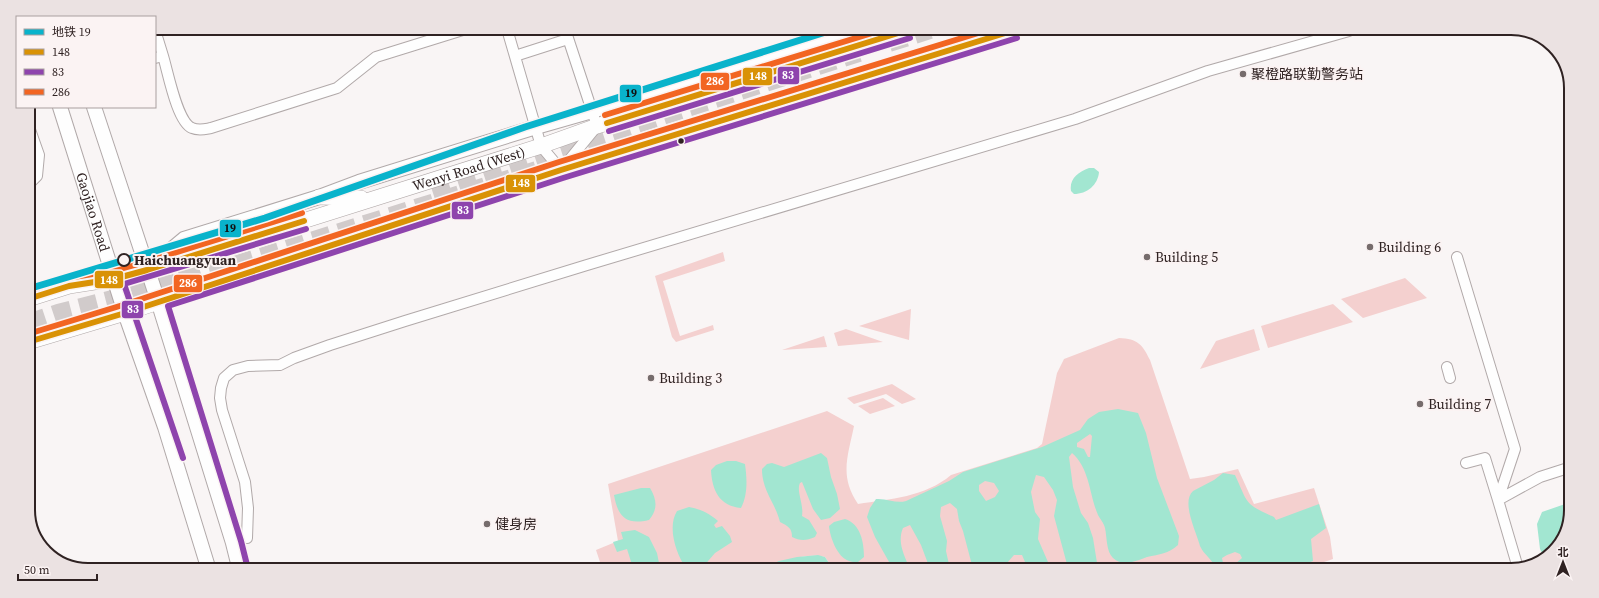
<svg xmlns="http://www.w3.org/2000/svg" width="1599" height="598" font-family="'Source Serif 4','Noto Sans SC',serif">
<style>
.green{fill:#f4d0cf}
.water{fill:#a2e6d1;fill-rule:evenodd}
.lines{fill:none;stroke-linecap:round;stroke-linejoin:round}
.highway-tunnel{stroke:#d1cbcb;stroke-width:18;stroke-dasharray:18 9;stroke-linecap:butt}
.street-casing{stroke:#b1a9a9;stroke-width:12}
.secondary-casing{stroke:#b1a9a9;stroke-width:16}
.primary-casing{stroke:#b1a9a9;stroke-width:16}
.street{stroke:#fefefe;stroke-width:10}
.secondary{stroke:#fefefe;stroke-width:14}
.primary{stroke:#fefefe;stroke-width:15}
.bus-1-casing{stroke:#fbf3f3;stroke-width:9}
.bus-2-casing{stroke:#fbf3f3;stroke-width:9}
.bus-3-casing{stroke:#fbf3f3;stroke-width:9}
.bus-1{stroke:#d99205;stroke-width:6}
.bus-2{stroke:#8e44ad;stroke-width:6}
.bus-3{stroke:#f26522;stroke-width:6}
.metro-1-casing{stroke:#fbf3f3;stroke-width:10}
.metro-1{stroke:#09b3cb;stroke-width:7}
.poi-dot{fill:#766c6c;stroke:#fbf3f3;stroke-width:1.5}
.bus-dot{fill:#2f2222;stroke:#fbf3f3;stroke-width:1.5}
.stop-dot{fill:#fbf3f3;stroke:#2f2222;stroke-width:2}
.labels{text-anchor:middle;stroke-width:4;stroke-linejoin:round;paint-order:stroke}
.poi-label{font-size:14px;fill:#2f2222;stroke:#fbf3f3;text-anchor:start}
.street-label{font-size:14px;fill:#2f2222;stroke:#fbf3f3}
.stop-label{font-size:14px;font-weight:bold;fill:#2f2222;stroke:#fbf3f3;text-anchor:start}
.rim{fill:none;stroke:#2f2222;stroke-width:2}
.line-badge{stroke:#fbf3f3;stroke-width:1.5}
.badge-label{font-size:11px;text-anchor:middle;font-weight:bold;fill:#fff}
.pale-badge-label{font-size:11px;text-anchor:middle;font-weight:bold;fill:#111}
</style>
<rect width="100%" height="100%" fill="#f9f5f5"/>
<path class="green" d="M723 252 725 261 663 281 680 336 713 325 714 330 676 342 672 337 655 276Z
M1405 278 1427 298 1363 318 1341 299Z
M1333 304 1353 322 1268 348 1261 326Z
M911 309 909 340 859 326Z
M846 329 883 342 838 346 834 333Z
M1254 329 1260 350 1200 369 1216 341Z
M824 336 827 347 782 350Z
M1119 338C1138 339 1142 344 1150 360L1190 479 1204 477 1238 469 1254 504 1314 488 1330 537 1333 559 1300 570 833 569 825 557C805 552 782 562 763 568H602L596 550 618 541 608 484 827 411 854 426C848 456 839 476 858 504 890 499 925 497 951 475L1037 448 1042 444 1057 373 1064 359Z
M892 384 916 399 902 404 886 394 854 404 847 398Z
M883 398 895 406 870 414 858 406Z"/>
<path class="water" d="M1089 168H1094L1099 172C1098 185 1087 194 1074 194L1071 191C1069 179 1078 172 1089 168Z
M1118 409 1138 413 1146 433 1157 478 1179 536 1178 545C1168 554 1160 554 1147 557 1136 561 1123 567 1113 558 1106 551 1107 537 1105 528 1104 523 1100 519 1098 515 1089 494 1090 469 1072 453L1069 457 1073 487 1081 513 1088 523 1093 538 1098 569 1068 568 1054 516 1057 500 1053 490 1044 477 1036 475 1031 492 1035 512 1040 519 1038 539 1051 569H1028L1022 555H1014L1007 563 1006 569H973L963 531 959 521 957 509 950 503 941 507 940 516 947 541 946 551 950 569H930L921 545 910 525 903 528C897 542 904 555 910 569H893L875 537 867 517 870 508 876 499C887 498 896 504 906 501L949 481 963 472 1042 447 1080 430 1088 419 1099 412ZM1090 434 1092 436 1090 457H1088L1084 449 1077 447V443ZM985 481 994 483 999 491 995 497 986 501 979 491V485Z
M821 453 827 458 831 477 837 494 840 509 830 518 821 520 813 509 802 482 800 483C796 491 804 504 802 516L809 520 817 533 815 537C806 541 800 541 792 537 792 528 788 526 780 522 775 502 762 491 762 469L767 464 772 463 784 467Z
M727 461H736L745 464C747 478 748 495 741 508 719 506 712 490 711 470L716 465Z
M1223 473 1235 475C1248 503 1244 504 1274 517L1276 520 1319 504 1326 528 1311 539 1313 561 1289 570 1262 569 1260 568 1258 569H1217C1213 560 1204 555 1200 546 1196 531 1181 502 1193 491L1214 480ZM1235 552 1240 554 1242 558 1235 564 1226 567 1223 563 1222 558 1227 555Z
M641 488H650C657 500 658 509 649 520 627 525 618 518 614 495Z
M1568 503V529L1547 558 1545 559 1540 549 1537 524 1542 512Z
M689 507C700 509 709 513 718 521L714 525 716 528 722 526 730 536 732 542 715 553 702 568H686C676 554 667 527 677 511Z
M845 519C861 524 864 543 864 557L858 562C855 562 851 562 849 561 837 557 830 537 829 526L834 522Z
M635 530 649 537 657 553 660 568H633L627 549 617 552 613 542 623 539 621 532Z
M818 555 825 557 833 569 763 568 779 561 797 557Z
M1182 562 1196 566 1198 569H1145Z"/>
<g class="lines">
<path class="highway-tunnel" d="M889 43 930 30
M432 190 859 53
M151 275 201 263
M28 323 58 313 190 279 556 164"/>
<g class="street-casing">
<path id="street" d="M507 29 541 146 561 170 597 126 565 29
M155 30 163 56
M515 56 568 39
M155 58 163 56C168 72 177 122 192 128 199 131 205 129 211 128L337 88 376 57 466 29
M28 124 39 155 37 176 28 185
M1457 257 1515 449 1498 500 1518 568
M1447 367 1450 378
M1466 463 1485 458 1498 500 1540 477 1568 468
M247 538 248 508 245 482 222 410 220 398 221 388 224 378 233 370 248 366 280 365 294 358 330 345 405 321 587 265 1075 119 1208 71 1349 31"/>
</g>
<g class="secondary-casing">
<g id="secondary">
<path id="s1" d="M60 107 125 313 165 427 208 567"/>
<path d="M94 107 158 301 233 543 239 567"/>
<path d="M147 270 184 239 319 197 359 182 536 127 592 111 855 30"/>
</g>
</g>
<g class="primary-casing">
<g id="primary">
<path d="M319 197 361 198"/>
<path id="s2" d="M28 299 69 286 114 279 147 270 541 146 597 126 908 30"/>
<path d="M28 342 125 313 561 170 1015 30"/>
</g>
</g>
<use href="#street" class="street"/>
<use href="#secondary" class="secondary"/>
<use href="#primary" class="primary"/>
<g class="bus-1-casing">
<path id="bus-1" d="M607 123 908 30
M28 299 69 286 114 279 147 270 304 221
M28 342 125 313 561 170 1015 30"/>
</g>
<g class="bus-2-casing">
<path id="bus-2" d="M609 131 910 38
M183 458 124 284 306 229
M247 565 241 541 168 306 563 178 1017 38"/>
</g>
<g class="bus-3-casing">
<path id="bus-3" d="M605 115 882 30
M28 291 67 278 112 271 145 262 302 213
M28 334 123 305 559 162 988 30"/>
</g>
<use href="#bus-1" class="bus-1"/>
<use href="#bus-2" class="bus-2"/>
<use href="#bus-3" class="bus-3"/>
<g class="metro-1-casing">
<path id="metro-1" d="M28 289 265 218 525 127 832 30"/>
</g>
<use href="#metro-1" class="metro-1"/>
</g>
<g class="poi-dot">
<circle cx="1243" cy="74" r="4"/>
<circle cx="1370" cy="247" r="4"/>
<circle cx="1147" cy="257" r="4"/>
<circle cx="651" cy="378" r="4"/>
<circle cx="1420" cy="404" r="4"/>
<circle cx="487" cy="524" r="4"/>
</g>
<circle class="bus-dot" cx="681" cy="141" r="3.5"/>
<circle class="stop-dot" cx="124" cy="260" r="6"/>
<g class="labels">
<g class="poi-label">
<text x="1251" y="79">聚橙路联勤警务站</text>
<text x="1378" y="252">Building 6</text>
<text x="1155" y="262">Building 5</text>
<text x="659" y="383">Building 3</text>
<text x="1428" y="409">Building 7</text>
<text x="495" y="529">健身房</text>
</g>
<g class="street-label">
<text dy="5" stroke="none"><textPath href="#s2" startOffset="460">Wenyi Road (West)</textPath></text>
<text dy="5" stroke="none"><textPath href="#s1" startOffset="110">Gaojiao Road</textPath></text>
</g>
<g class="stop-label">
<text x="134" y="265">Haichuangyuan</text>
</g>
</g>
<path d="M0 0H1599V598H0ZM88 35H1511A53 53 0 0 1 1564 88V510A53 53 0 0 1 1511 563H88A53 53 0 0 1 35 510V88A53 53 0 0 1 88 35Z" fill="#ebe2e2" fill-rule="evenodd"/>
<path class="rim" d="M88 35H1511A53 53 0 0 1 1564 88V510A53 53 0 0 1 1511 563H88A53 53 0 0 1 35 510V88A53 53 0 0 1 88 35Z"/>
<g class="line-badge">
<rect x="777" y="66" width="23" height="19" rx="4" fill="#8e44ad"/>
<rect x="742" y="67" width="31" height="19" rx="4" fill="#d99205"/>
<rect x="700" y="72" width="30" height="19" rx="4" fill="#f26522"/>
<rect x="619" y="84" width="23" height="19" rx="4" fill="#09b3cb"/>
<rect x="505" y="174" width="31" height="19" rx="4" fill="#d99205"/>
<rect x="451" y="201" width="23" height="19" rx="4" fill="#8e44ad"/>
<rect x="219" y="219" width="23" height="19" rx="4" fill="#09b3cb"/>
<rect x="94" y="270" width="30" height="19" rx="4" fill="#d99205"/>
<rect x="173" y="274" width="30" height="19" rx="4" fill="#f26522"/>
<rect x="121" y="300" width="23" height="19" rx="4" fill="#8e44ad"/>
</g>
<g class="badge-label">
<text x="788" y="79">83</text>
<text x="758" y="80">148</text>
<text x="715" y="85">286</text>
<text x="521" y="187">148</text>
<text x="463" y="214">83</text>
<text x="109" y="284">148</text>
<text x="188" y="287">286</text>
<text x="133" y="313">83</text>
</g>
<g class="pale-badge-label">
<text x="631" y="97">19</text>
<text x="230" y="232">19</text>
</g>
<rect x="16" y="16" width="140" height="92" fill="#fbf3f3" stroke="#a99f9f"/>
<rect x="24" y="29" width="20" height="6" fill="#09b3cb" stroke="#a99f9f"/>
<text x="52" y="36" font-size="12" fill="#2f2222">地铁 19</text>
<rect x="24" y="49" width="20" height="6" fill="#d99205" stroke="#a99f9f"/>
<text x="52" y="56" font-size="12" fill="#2f2222">148</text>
<rect x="24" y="69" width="20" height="6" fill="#8e44ad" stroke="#a99f9f"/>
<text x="52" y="76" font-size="12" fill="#2f2222">83</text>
<rect x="24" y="89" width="20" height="6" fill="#f26522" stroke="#a99f9f"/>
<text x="52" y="96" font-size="12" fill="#2f2222">286</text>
<g transform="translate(1563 562)" stroke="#fbf3f3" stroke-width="3" paint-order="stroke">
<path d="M0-3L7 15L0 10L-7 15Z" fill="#2f2222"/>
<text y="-6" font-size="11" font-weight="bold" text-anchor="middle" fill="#2f2222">北</text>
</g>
<path d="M18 574v6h79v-6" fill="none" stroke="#2f2222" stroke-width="2"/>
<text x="24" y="574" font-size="12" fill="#2f2222" stroke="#fbf3f3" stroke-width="3" paint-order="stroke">50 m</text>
</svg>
